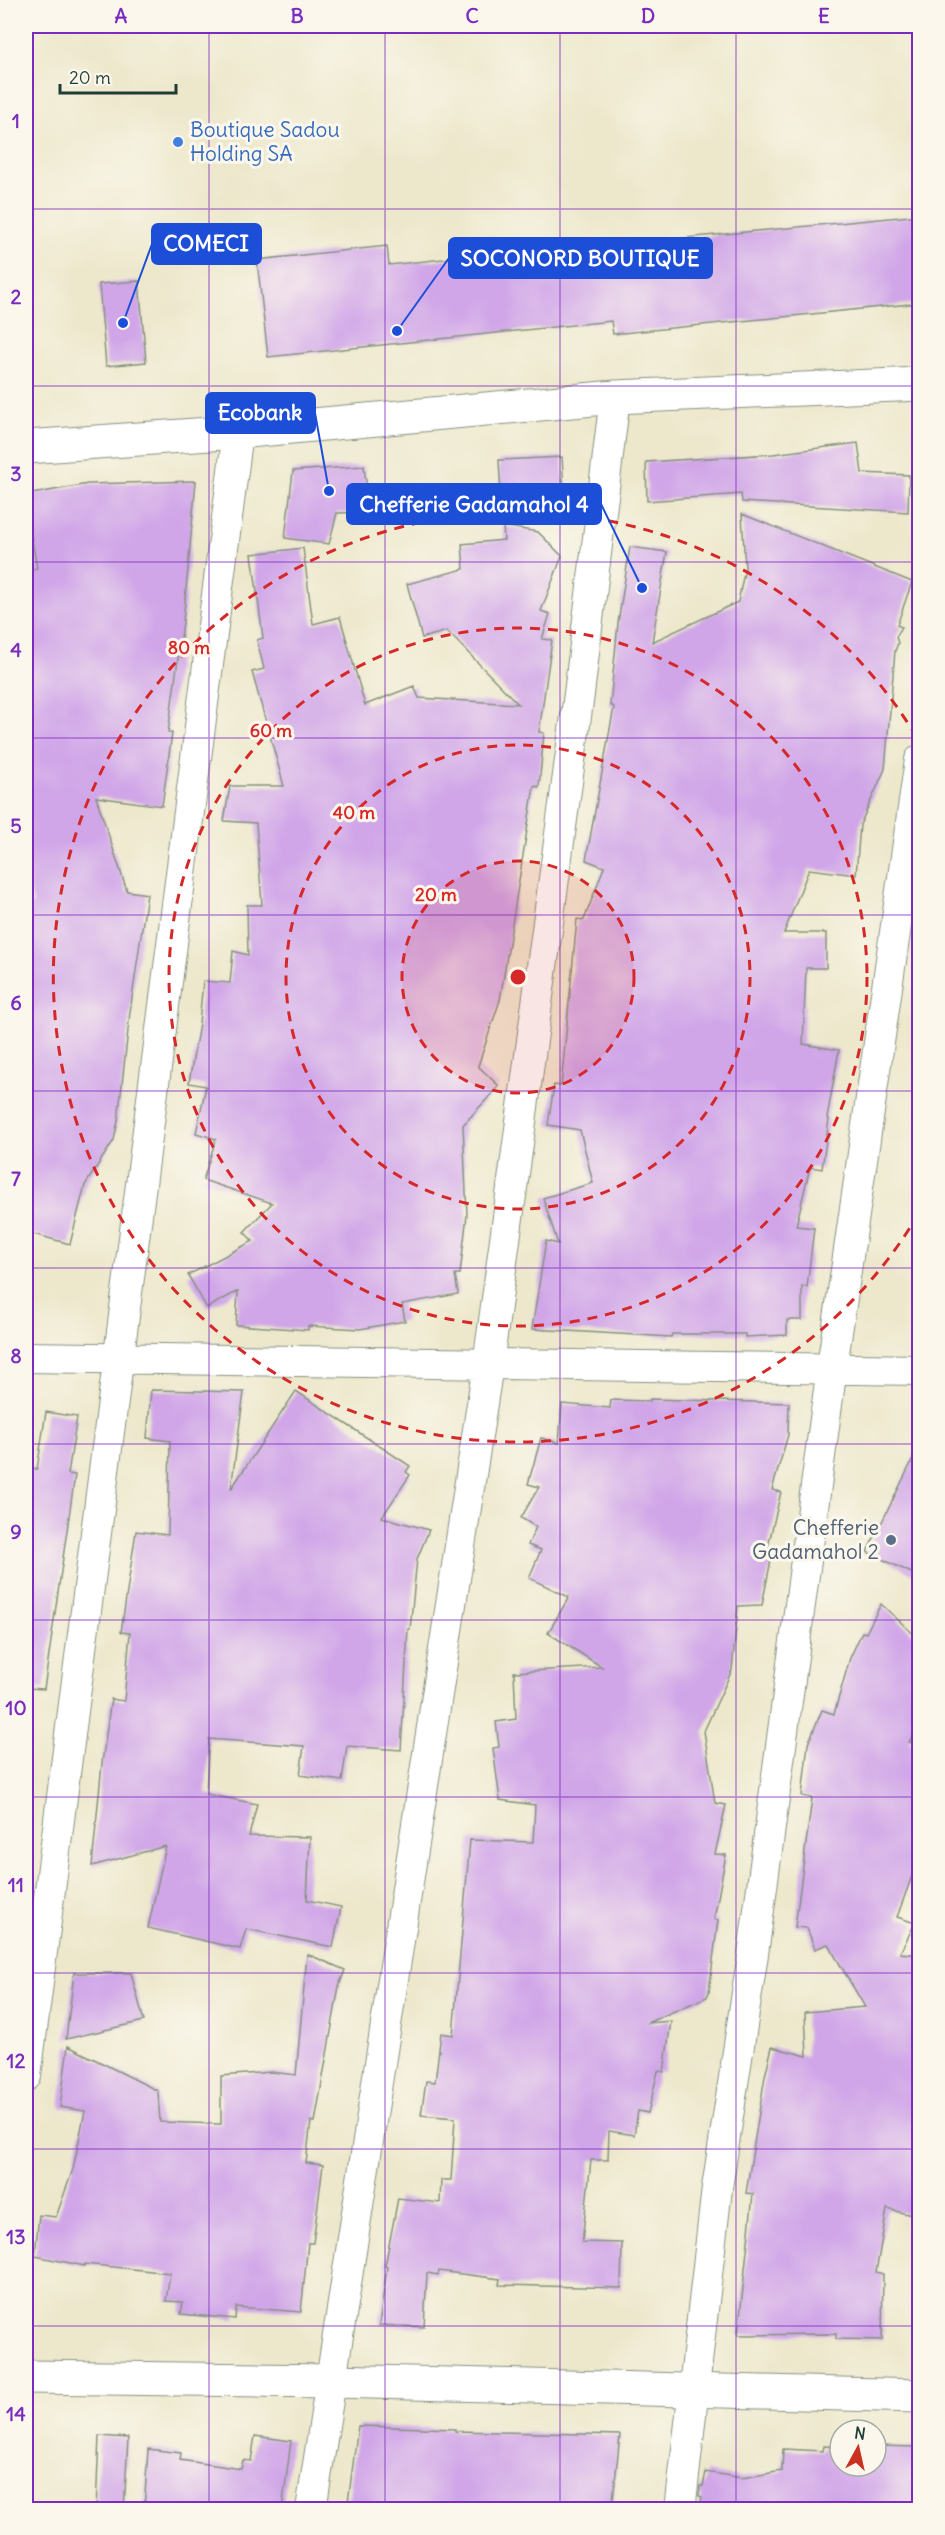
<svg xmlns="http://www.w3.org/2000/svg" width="945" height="2535" font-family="Delius,sans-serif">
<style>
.building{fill:#d0a6e8}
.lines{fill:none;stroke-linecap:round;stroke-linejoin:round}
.street-casing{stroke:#869280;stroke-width:32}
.secondary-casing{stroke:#869280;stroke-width:35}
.primary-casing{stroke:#869280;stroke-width:35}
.street{stroke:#fff;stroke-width:30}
.secondary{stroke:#fff;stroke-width:33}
.primary{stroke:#fff;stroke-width:33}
.grid{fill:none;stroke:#7b2cbf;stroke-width:1.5;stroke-opacity:0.55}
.ring{fill:none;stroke:#d62828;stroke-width:3;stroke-dasharray:10 8}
.shop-dot{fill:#3f7fe0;stroke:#fbf7ec;stroke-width:2}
.service-dot{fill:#5c6f8a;stroke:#fbf7ec;stroke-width:2}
.labels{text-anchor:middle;stroke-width:6;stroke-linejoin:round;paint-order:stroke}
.shop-label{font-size:21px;fill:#366cbe;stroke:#fbf7ec;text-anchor:start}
.service-label{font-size:21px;fill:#4e5e75;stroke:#fbf7ec;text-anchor:end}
.centre{fill:#d62828;stroke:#fbf7ec;stroke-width:3}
.ring-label{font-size:18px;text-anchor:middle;font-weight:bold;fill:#d62828;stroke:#fbf7ec;stroke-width:6;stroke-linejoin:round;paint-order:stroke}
.leader{fill:none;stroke:#1d4ed8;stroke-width:2}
.callout-dot{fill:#1d4ed8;stroke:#fbf7ec;stroke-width:2}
.callout{fill:#1d4ed8;stroke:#1d4ed8;stroke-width:2}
.callout-label{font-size:22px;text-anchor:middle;font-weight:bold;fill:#fff}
.neatline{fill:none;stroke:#7b2cbf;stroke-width:2}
.grid-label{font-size:20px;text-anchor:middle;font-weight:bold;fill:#7b2cbf}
</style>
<rect width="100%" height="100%" fill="#fbf7ec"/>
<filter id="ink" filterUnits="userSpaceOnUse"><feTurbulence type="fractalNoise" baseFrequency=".0167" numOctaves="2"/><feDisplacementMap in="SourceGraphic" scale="12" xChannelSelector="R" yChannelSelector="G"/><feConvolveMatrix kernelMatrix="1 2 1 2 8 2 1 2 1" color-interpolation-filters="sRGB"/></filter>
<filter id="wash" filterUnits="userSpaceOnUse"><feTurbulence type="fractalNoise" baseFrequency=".008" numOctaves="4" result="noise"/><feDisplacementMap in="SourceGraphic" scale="24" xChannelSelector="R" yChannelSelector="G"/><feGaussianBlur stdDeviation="1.35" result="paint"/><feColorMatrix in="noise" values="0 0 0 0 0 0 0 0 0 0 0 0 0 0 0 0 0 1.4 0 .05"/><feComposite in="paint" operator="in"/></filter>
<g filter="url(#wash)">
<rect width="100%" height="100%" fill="#ede8cc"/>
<g id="blocks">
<path class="building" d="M920 215V303L613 334 611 321 268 357 257 260 387 246 389 265 563 246V250Z
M139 281 146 362 106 366 99 284Z
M858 443 862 473 909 475 908 512 742 502 741 494 647 501 646 462 773 454Z
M562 457 565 507 502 512 499 460Z
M364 466 370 512 337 513 329 544 285 538 293 471Z
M196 481 183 622 168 733H172L162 806 96 797 127 891 147 894 130 1012 118 1121 114 1140 85 1185 70 1244 26 1232V916L33 903 26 871V572L37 568 26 508V495L88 484Z
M742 514 912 582 897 625 902 627 896 637 898 643 895 651 885 769 860 825 856 875 809 869 784 933H826V968H806L803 1044 839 1050 827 1118 829 1119 822 1169 810 1167 796 1226 814 1228 807 1287 802 1286V1320H787V1335L745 1337V1334H672L671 1337 532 1329 546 1241 558 1244 543 1198 593 1183 580 1130 548 1125 554 1085 561 1086 577 919 584 920 604 867 586 860 614 707 610 705 618 623 630 547 667 552 652 642 738 602 745 568Z
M503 526 538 532 562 556 541 611 550 614 542 639 552 640 539 732 544 733 539 787 534 786 500 1000 478 1066 499 1086 463 1125 467 1215 460 1274H455L458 1294 402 1304 405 1321 360 1329 308 1326V1330L236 1325 238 1291 207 1308 188 1275 253 1241 244 1232 272 1203 203 1180 216 1139 196 1133 206 1086 189 1083 199 1024 203 981 230 983 233 951 248 955 247 905H262L256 823 224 821 230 786H284L252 672 264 669 257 640 263 638 252 554 303 548 313 624 340 617 365 705 414 686 419 698 518 704 447 631 422 638 407 584 464 569 462 544 504 540Z
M151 1390 244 1392 231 1489 296 1391 410 1466 406 1472 410 1475 382 1517 429 1530 417 1559 410 1629H408L401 1750 347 1746 342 1781 300 1775 304 1746 209 1739 206 1794 257 1804 249 1836 310 1837 307 1900 341 1907 333 1947 246 1929 240 1949 148 1928 166 1846 92 1866 102 1763 111 1699 124 1701 130 1633 121 1632 136 1531 168 1535 170 1441 147 1438Z
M650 1399 789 1403 788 1435 772 1490 781 1492 766 1555H772L762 1605 738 1606 732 1670 704 1731 715 1803 726 1805 715 1854 726 1855 714 1919 718 1920 709 1992 707 1997 647 2023 671 2021 664 2072 658 2071 648 2113 638 2111 634 2135 609 2131 608 2160H591L582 2242 622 2243 621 2288 499 2285 500 2279 439 2271 438 2275 427 2273 424 2327 379 2325 387 2267 385 2266 398 2198 440 2203 441 2180H451L455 2118 421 2115 426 2081 435 2082 441 2033 453 2035 470 1840 533 1842 535 1805 500 1800 493 1748 499 1747 496 1722 516 1719 514 1672 602 1667 548 1633 569 1597 529 1578 541 1550 528 1545 536 1527 521 1518 539 1487 528 1484 541 1438 559 1443 562 1404 610 1408 611 1400 650 1401Z
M46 1412 77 1417 68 1474 75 1475 44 1689 26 1688V1467L37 1469Z
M920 1445V1577L867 1552Z
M881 1604 920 1640V1723L909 1742 920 1747V1854L897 1917 915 1923 900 1953 920 1955V2217L887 2209 876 2272 883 2274 882 2340 836 2339V2334L738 2335 753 2194 746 2193 765 2076 772 2047 807 2056 805 2012 865 2007 828 1944 815 1949 807 1928 795 1927 812 1798 802 1796 808 1744 822 1710 834 1714 850 1658 862 1632 866 1633Z
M307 1954 345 1970 339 1986 315 2122 311 2121 306 2163 323 2165 313 2243H308L301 2312 236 2307 235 2319 181 2314 183 2302 166 2301 170 2273 85 2264V2266L35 2256 39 2215 56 2217 73 2169 85 2111 60 2107 68 2046 158 2091 160 2122 221 2124V2076L271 2072 296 2075Z
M74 1973H131L144 2021 66 2039Z
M358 2426 455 2429V2431L620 2435 612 2510H347Z
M99 2436 128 2438 124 2510H96Z
M255 2436 291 2441 282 2510H144L148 2449 181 2453 180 2460 241 2469 243 2460 251 2461Z
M824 2446 840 2447V2466H876V2446L920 2447V2510H821L774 2504V2510H699L702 2497 699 2496 700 2486H703L706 2472 742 2478 782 2471 783 2449 823 2451Z"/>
</g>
</g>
<g filter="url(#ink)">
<use href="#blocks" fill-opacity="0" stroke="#869280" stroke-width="1.5"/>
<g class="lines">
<g class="street-casing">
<path id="street" d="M26 1357 920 1370
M26 2076 238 432
M311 2510 488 1365 579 694 615 397
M680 2510 717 2188 753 1954 832 1367 920 760"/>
</g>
<g class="secondary-casing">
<path id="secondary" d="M26 2377 333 2381 920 2396"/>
</g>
<g class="primary-casing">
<path id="primary" d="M26 447 238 432 615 397 920 384"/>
</g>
<use href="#street" class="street"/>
<use href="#secondary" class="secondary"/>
<use href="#primary" class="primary"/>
</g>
</g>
<path class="grid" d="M209 26V2510M385 26V2510M560 26V2510M736 26V2510M26 209H920M26 386H920M26 562H920M26 738H920M26 915H920M26 1091H920M26 1268H920M26 1444H920M26 1620H920M26 1797H920M26 1973H920M26 2149H920M26 2326H920"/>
<circle cx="518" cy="977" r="116" fill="#d62828" fill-opacity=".12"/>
<g class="ring">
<circle cx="518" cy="977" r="116"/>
<circle cx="518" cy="977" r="232"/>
<circle cx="518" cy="977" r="349"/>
<path d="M919 1213A465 465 0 1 1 919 741"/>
</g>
<circle class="shop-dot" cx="178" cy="142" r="6"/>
<circle class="service-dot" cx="891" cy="1540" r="6"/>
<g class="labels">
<g class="shop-label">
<text x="190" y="137">Boutique Sadou<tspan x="190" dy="24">Holding SA</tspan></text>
</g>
<g class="service-label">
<text x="879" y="1535">Chefferie<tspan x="879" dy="24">Gadamahol 2</tspan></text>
</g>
</g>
<circle cx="518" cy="977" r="9" class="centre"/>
<g class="ring-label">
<text x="189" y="654">80 m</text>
<text x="271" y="737">60 m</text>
<text x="354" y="819">40 m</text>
<text x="436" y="901">20 m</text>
</g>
<path class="leader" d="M123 323L152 244M397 331L449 258M329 491L315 413M642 588L601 504"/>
<g class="callout-dot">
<circle cx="123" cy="323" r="6"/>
<circle cx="397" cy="331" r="6"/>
<circle cx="329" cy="491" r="6"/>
<circle cx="642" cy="588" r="6"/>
</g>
<g class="callout">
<rect x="152" y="224" width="109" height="40" rx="6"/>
<rect x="449" y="238" width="263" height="40" rx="6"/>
<rect x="206" y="393" width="109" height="40" rx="6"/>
<rect x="347" y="484" width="254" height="40" rx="6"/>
</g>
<g class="callout-label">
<text x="206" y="251">COMECI</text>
<text x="580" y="266">SOCONORD BOUTIQUE</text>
<text x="260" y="420">Ecobank</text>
<text x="474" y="512">Chefferie Gadamahol 4</text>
</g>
<rect width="945" height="2535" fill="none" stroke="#fbf7ec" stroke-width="66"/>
<g transform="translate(858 2448) rotate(8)"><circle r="28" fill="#fbf7ec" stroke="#a3ada2" stroke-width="1.5"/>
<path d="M0-4.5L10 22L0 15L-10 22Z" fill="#c8321e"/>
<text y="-9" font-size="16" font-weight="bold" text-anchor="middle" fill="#1f3d34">N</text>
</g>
<path d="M60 84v9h116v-9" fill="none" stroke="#1f3d34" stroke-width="3"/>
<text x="69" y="84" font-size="18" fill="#1f3d34" stroke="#fbf7ec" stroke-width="4.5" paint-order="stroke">20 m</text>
<rect x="33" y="33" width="879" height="2469" class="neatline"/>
<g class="grid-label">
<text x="121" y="23">A</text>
<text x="297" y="23">B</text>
<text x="472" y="23">C</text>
<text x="648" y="23">D</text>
<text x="824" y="23">E</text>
<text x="16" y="128">1</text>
<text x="16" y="304">2</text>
<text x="16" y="481">3</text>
<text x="16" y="657">4</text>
<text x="16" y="833">5</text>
<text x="16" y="1010">6</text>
<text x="16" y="1186">7</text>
<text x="16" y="1363">8</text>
<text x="16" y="1539">9</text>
<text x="16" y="1715">10</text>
<text x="16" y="1892">11</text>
<text x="16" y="2068">12</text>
<text x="16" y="2244">13</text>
<text x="16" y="2421">14</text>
</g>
</svg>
